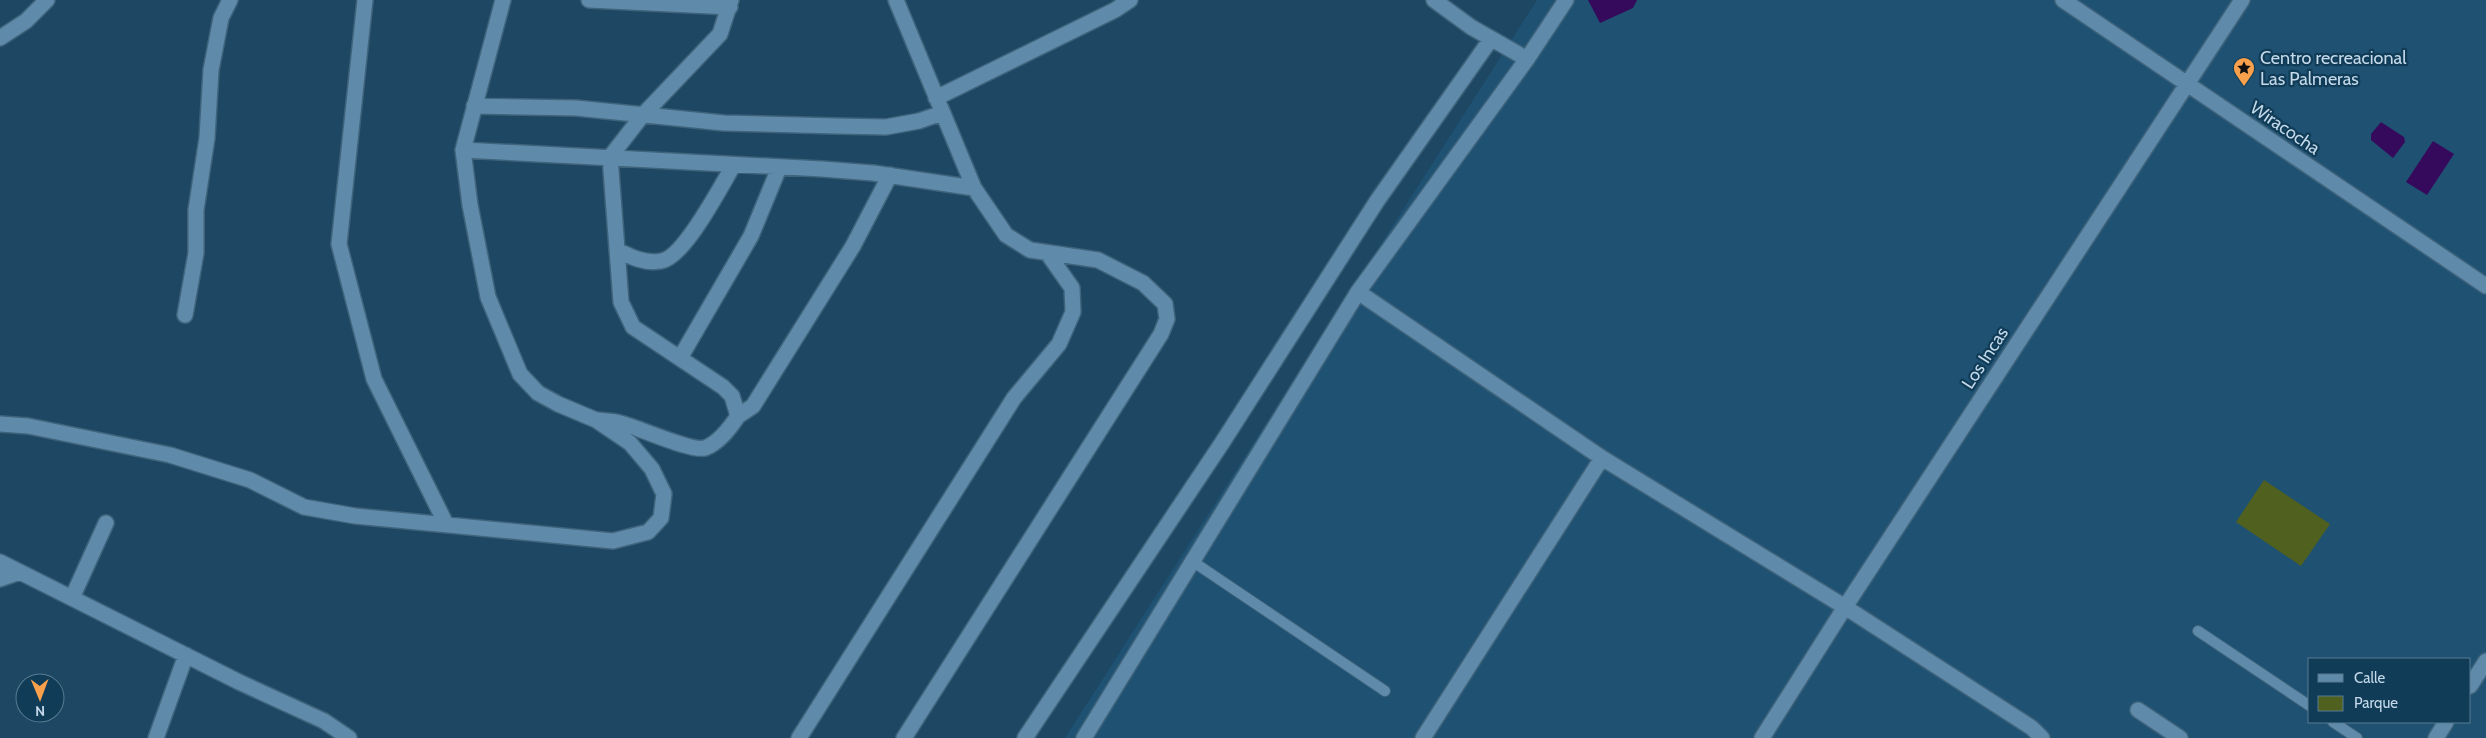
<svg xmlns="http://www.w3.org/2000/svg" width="2486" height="738" font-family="Cabin,sans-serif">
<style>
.built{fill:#1f5172;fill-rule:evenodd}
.green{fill:#50601e}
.water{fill:#350a5c}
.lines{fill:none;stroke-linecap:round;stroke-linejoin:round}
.lane-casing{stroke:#3e637b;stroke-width:12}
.street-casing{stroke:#3e637b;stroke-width:18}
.secondary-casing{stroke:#3e637b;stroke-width:18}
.lane{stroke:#5f8aa9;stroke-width:10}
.street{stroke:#5f8aa9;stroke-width:15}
.secondary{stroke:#5f8aa9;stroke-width:15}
.labels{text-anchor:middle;stroke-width:4.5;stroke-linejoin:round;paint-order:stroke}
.poi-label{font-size:18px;fill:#c3d9ea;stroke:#113c57;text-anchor:start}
.street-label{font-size:18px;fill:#c3d9ea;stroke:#113c57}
</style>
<rect width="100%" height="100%" fill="#1d4763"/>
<path class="built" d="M1537 0H2486V738H1065ZM2310 659H2470V722H2310Z"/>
<path class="green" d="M2264 480 2330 524 2301 566 2236 522Z"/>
<path class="water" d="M1588 0H1637L1633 8 1600 23Z
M2381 122 2404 137 2405 142 2393 158 2371 140V134Z
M2433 141 2454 154 2427 195 2406 182Z"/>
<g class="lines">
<g class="lane-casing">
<path id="lane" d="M1192 561 1385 691
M2198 631 2310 706
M2333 722 2357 738"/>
</g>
<g class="street-casing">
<path id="street" d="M365 0 339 244 374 379 446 524
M589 0 730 7
M896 0 974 188 1006 235 1030 250 1098 260 1143 283 1165 304 1167 319 1161 334 904 738
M1434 0 1471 27 1527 59
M2063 0 2486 286
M0 38 26 21 47 0
M936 98 1115 10 1130 0
M474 106 576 108 724 123 836 126 886 127 919 121 942 113
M463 150 822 169 873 173 974 188
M617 250C631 257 645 264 661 261 684 258 721 186 733 166
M1358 292 1602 458 1845 607 2032 728 2042 738
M185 315 196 253V210L207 138 211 70 221 18 230 0
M680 358 751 236 779 168
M738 416 753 406 853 246 890 175
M597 420C605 421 613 421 620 423 638 427 691 452 705 448 719 443 730 428 738 416L732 396 723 387 633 327 621 302 610 157 642 116 720 34 731 0
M0 424 28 426 170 455 250 480 304 507 355 516 613 541 648 532 661 518 664 494 652 469 630 443 596 420 558 404 538 393 520 374 488 297 470 205 463 150 503 0
M0 562 239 682 324 721 349 738
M0 579 20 572
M72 598 106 523
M2470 686 2486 661
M2138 710 2180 738
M156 738 186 655
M799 738 1014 398 1059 344 1073 312 1072 288 1048 254
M1025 738 1222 443 1377 201 1491 39
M1423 738 1602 458
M1762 738 1845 607 2242 0
M2436 738 2446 722"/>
</g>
<g class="secondary-casing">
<path id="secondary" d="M1084 738 1358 292 1527 59 1566 0"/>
</g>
<use href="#lane" class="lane"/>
<use href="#street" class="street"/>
<use href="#secondary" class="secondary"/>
</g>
<defs>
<g id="sight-pin" transform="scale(1.125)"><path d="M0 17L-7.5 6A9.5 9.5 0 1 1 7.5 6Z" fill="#f9a04c" stroke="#113c57"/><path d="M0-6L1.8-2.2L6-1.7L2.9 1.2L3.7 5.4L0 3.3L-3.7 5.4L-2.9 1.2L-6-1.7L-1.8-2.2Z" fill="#111"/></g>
</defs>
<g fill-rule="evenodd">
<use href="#sight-pin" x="2244" y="68"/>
</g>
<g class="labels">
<g class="poi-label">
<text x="2260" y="64">Centro recreacional<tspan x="2260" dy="21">Las Palmeras</tspan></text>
</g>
<g class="street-label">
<text transform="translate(2285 128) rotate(34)" y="6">Wiracocha</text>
<text transform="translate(1985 358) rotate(-57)" y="6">Los Incas</text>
</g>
</g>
<rect x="2308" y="658" width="162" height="65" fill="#113c57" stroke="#587b92"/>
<rect x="2318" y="674" width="25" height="8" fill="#5f8aa9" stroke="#587b92"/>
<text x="2354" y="683" font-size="15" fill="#c3d9ea">Calle</text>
<rect x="2318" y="696" width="25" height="15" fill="#50601e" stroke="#587b92"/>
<text x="2354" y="708" font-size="15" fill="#c3d9ea">Parque</text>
<g transform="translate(40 698) rotate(179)"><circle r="24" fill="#113c57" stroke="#587b92"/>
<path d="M0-4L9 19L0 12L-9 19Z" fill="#f9a04c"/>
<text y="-8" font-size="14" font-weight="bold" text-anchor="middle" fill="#c3d9ea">N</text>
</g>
</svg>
